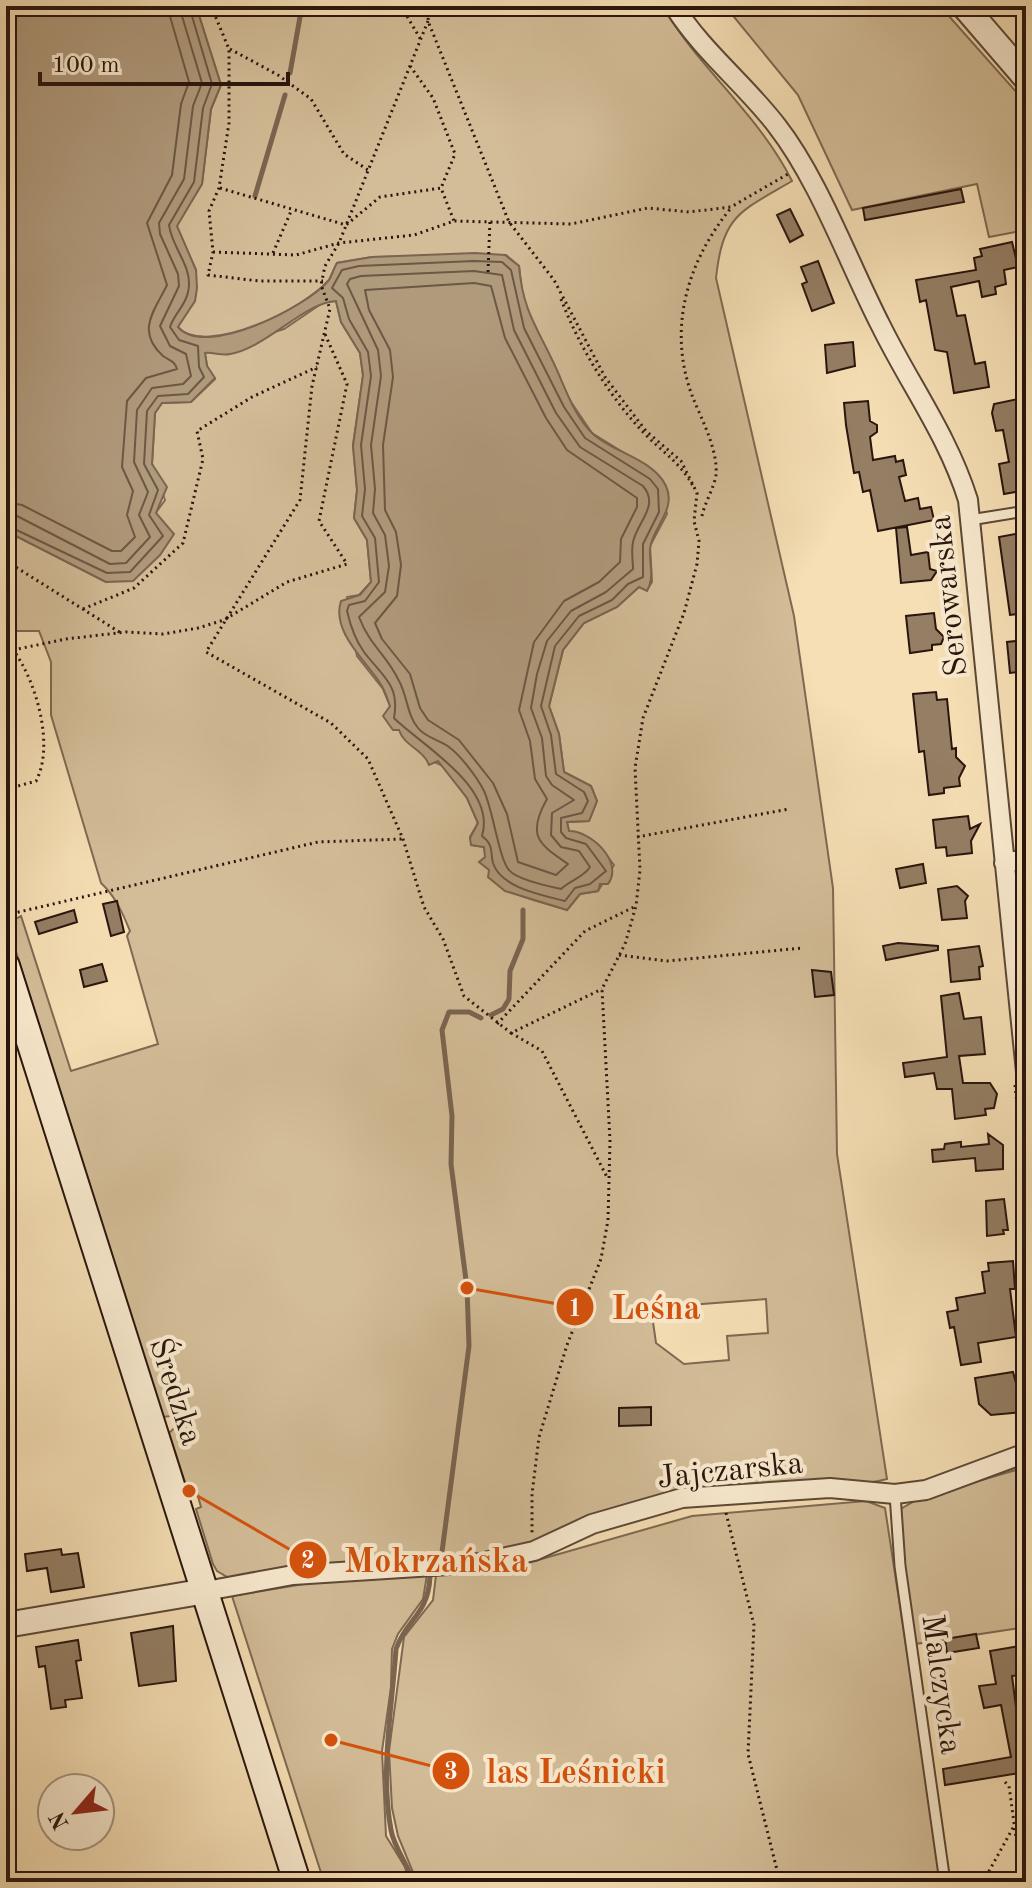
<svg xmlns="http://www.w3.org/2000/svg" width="1032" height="1888" font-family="'Old Standard TT',serif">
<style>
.green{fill:#d3bd98;stroke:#7e6952;stroke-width:2;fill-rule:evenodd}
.water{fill:#b09a7c;stroke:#7a6550;stroke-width:2}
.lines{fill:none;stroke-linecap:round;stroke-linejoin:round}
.shore{stroke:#6c5844;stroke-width:2}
.stream{stroke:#7a6550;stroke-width:5}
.building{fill:#947e64;stroke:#29150d;stroke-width:2}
.service-casing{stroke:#5c4837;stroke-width:13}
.minor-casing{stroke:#5c4837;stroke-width:22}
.tertiary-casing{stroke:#5c4837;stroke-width:28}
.secondary-casing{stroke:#29150d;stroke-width:30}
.path{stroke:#29150d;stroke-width:3;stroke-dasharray:2 4;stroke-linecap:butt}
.service{stroke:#f9eacf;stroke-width:9}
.minor{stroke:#f9eacf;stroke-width:18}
.tertiary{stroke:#f9eacf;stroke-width:24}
.secondary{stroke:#f9eacf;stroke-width:26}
.labels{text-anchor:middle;stroke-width:8;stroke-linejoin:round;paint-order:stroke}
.street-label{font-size:32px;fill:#29150d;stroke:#f9eacf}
.leader{fill:none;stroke:#d5520c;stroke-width:3}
.callout-dot{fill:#d5520c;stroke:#f9eacf;stroke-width:3}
.mark-label{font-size:24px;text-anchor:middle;font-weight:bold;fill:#fff}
.callout-label{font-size:34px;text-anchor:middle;font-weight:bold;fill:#d5520c;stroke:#f9eacf;stroke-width:8;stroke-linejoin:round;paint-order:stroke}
</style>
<rect width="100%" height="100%" fill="#f6dfb5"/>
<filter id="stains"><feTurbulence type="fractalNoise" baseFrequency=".0025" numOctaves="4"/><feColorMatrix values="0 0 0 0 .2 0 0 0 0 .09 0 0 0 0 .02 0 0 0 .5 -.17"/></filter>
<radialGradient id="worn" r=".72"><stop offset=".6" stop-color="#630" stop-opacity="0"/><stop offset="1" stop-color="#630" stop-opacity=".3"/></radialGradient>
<path class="green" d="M196 6H662C700 69 759 115 792 181 740 212 723 214 716 278L794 616 833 888 837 1154 887 1479C835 1493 778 1477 724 1487 656 1499 593 1535 526 1549 430 1570 327 1570 229 1578L217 1571 213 1564 196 1509 201 1507 197 1493 189 1495 169 1433 183 1420 179 1415 163 1417 11 936 9 923 21 916 71 1071 158 1044 127 936 130 931C123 914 116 897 101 883L51 715V662L39 631H6V531L106 582 165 500 152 464 155 413 162 403 191 402 215 379 207 366 205 353 284 329 324 302 336 301 341 322 360 353 363 376 353 445 357 490 354 518 367 540 371 582 359 595 347 597 357 656 383 689 400 730 426 758 443 766 467 798 478 823 470 837 472 845 484 847C491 897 527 896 567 910L580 894 598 891 614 865 601 848 569 831 567 822 589 821 597 801 591 786 564 772 559 734 549 706 563 650 584 623 617 607 639 587 647 590 652 582 650 546 667 514 656 473 592 433 571 402 531 324 522 291 519 266 506 255 372 257 337 263C334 268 332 275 329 280 307 307 206 358 177 327L195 301 196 270 176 226 202 184 211 109 221 85ZM766 1299 768 1333 727 1336 729 1360 684 1364 656 1343 651 1308Z
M725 6H940L1026 103V230L989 237 977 184 852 210 798 95Z
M1026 1467V1627L915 1644 897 1511 920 1498Z
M866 1501 885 1508 942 1882H417L398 1836 392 1808 389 1751 404 1637 433 1600 436 1575 524 1564 692 1516Z
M427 1575 423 1599 398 1634 392 1649 391 1687 382 1751 386 1836 405 1867 409 1882H324L232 1596 322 1581Z"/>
<path class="water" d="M6 6H196L221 85 211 109 202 184 177 226 196 270 197 288 195 301 178 327C205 359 307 307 329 280 332 275 334 268 337 263L372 257 475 253 505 255 519 266C523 313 538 328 556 368 566 390 574 415 592 433 611 452 654 459 666 486 677 510 652 527 650 549 649 564 655 577 647 591L639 587 617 607 584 623 563 650 549 706 559 734 564 772 591 786 597 801 589 821 567 822 569 831C592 831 624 863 608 884H600L598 891 580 894 567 910 505 891 488 877 489 870 479 862 485 857 484 847 471 845 470 838 478 823 467 798 438 761 429 765C423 749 404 746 399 730H393L383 716 390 706C387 698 385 690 380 683 365 660 331 631 341 601L360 595 371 582 367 540 354 518 357 490 353 446 363 375 360 353 341 322 336 301C305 302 266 348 230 354 222 356 213 352 205 353L207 366 215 378 191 402 162 403 155 413 152 464 167 487 156 513 174 534 160 555 133 581 106 582 6 531Z"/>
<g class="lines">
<path class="shore" d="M474 261 502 262 511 270 524 328 564 407 585 438 650 479 658 489 659 512 643 544V577L628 584 612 600 579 616 555 646 541 706 551 735 556 774 584 792 588 801 582 813 561 818V832L566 838 586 844 606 871 590 884 575 888 565 901C542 895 501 888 493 863 490 851 494 845 482 836 497 787 421 745 394 718 400 685 383 677 364 652 356 641 350 624 347 611L349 605 365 601 379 582 375 538 362 516 365 489 361 445 371 376 368 352 349 319 343 298 332 288 342 270 359 266Z
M474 271 502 275 514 330 556 413 580 447 643 486C660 506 637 522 633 542 631 551 633 561 633 569L606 592 571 611 547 641 537 674 531 708 542 738 546 776 552 785 574 800 552 813 551 835 561 847 579 851 590 867C584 877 569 881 561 889 548 886 517 880 509 870 499 859 493 810 484 791 477 777 461 756 449 747 440 740 426 738 418 728 406 713 408 696 398 679 386 654 370 646 359 617L385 592 389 566 385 535 373 513 375 489 371 445 381 376 378 350 347 284 350 279 361 276Z
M474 283 491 286 505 338 546 418 567 450 637 498V507L621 539 620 562 599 582 564 601 534 642 519 710 530 741 535 779 547 799C526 836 539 844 568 864L556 875 518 862 507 814 493 783 459 740 428 720 420 708 410 674 382 639 375 623 397 596 401 565 396 532 385 510 383 445 393 377 390 350 369 310 365 290Z
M6 502 22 505 112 551H121L135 537 127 515 133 491 122 467 127 401 146 378 177 369C174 360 170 361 163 356 135 331 155 310 167 285L147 223 172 175 181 104 189 82 167 6
M6 514 17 516 110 564 126 563 150 537 139 515 148 492 134 462 137 410 152 388 183 384 191 376 186 354 170 346 160 326 179 286 178 274 160 234 159 223 184 179 193 106 202 83 179 6
M6 525 107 573 130 572 163 536 149 515 158 490 144 464 147 411 158 396 188 394 204 377 199 367 198 346 179 340 170 327C174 314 186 305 188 292 194 267 172 249 169 225L194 182 203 108 212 84 189 6"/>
<path class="stream" d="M290 73 302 6
M255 196 285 95
M491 1015 503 1009 509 999 510 971 523 939V910
M442 1552 469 1346 467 1288 451 1164 452 1116 442 1030 449 1012H469L481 1018
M413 1882C408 1864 394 1848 391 1830 380 1770 392 1709 396 1649 407 1618 428 1615 430 1577"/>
</g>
<path class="building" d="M961 189 964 202 865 220 863 208Z
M790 209 803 235 790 242 777 215Z
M1012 242 1018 267 1004 270 1006 284 995 287 996 294 982 297 979 281 951 287 957 316 965 315 975 364 985 362 989 387 954 393 947 352 935 350 926 300 920 302 916 280 976 270 974 258 982 256 980 249Z
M818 261 834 303 812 311 802 284 807 282 801 267Z
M853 342 855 366 827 373 825 345Z
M1018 399 1019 404 1026 403V490L1004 494 999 464 1009 462 1003 430 996 431 992 413 994 404Z
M868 401 870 421 877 425V432L870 437 873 460 895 456 896 462 903 460 906 475 899 477 905 501 918 498 920 509 931 507 934 520 878 531 870 490 863 492 859 472 854 473 846 425 844 403Z
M907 527 911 555 928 552 930 569 937 571 931 580 901 583 896 528Z
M1026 532V613L1010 615 999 537Z
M934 613 936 629 944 637 941 644 932 645V650L910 653 906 616Z
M1026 640V671L1010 673 1007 642Z
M936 692 937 700 947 699 952 749 956 748V757L965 766 959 778 960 786 944 788V793L929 795 924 751 919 752 913 694Z
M968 816 970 829 980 824 971 841 972 853 947 856 946 847 936 848 933 820Z
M923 864 926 883 900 888 896 869Z
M957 886 968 896 965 901 967 918 942 920 938 889Z
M117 901 124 932 111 936 103 904Z
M74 910 77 922 39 934 35 922Z
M898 943 938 946V950L886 960 883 946Z
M979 946 983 966 979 967 980 979 951 982 948 950Z
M102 964 107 981 84 987 80 970Z
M812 970 831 972 834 995 815 997Z
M959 993 964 1019 981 1017 985 1054 959 1056 963 1083H990L997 1094 994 1108 985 1109 986 1115 955 1119 952 1089H937L934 1073 905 1077 903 1063 947 1057 941 996Z
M988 1134 1003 1145V1169L976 1171 975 1158 933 1162 932 1150 944 1149 945 1144 961 1142V1147L989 1144Z
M1004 1199 1008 1230H1003L1004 1234 987 1236 986 1201Z
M1013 1261 1015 1289H1010L1016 1337 978 1343 981 1362 961 1365 954 1327 950 1328 947 1312 958 1310 956 1298 985 1293 982 1272 989 1271 988 1263Z
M1013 1372 1024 1412 991 1415 979 1404 975 1378Z
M651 1407V1425L619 1426V1408Z
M61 1549 62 1555 78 1553 84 1587 51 1592 47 1568 27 1571 25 1554Z
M173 1626 176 1681 139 1686 131 1633Z
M976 1634 979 1648 947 1653 945 1639Z
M78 1640 81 1660 76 1661 82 1698 65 1700 66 1707 51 1709 45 1666 39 1667 36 1647Z
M1026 1645V1674L1012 1676 1016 1707 1026 1705V1772L945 1785 943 1769 1011 1757 1001 1705 984 1708 979 1686 996 1684 990 1651Z"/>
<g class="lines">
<g class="service-casing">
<path id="service" d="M970 520 1026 511
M895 1494 900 1566 945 1882"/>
</g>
<g class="minor-casing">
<path id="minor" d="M674 6C702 51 745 84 777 126 819 180 849 264 881 326 910 385 948 436 968 500L1026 1072
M1004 863 1026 859
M206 1591 293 1575 480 1563 534 1551 592 1524 682 1498 830 1488 895 1494 926 1490 1026 1453"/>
</g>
<g class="tertiary-casing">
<path id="tertiary" d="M964 6 1026 78
M6 1625 206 1591"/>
</g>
<g class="secondary-casing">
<path id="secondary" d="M6 966 297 1882"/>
</g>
<path class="path" d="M211 6 229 49V123L219 188 209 211 213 252 208 275 259 281H323
M401 6 421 40
M429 6 428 21 509 222 554 280 605 377 646 431 681 461 697 493 694 521 699 541 697 564 684 613 643 718 635 768 640 870 636 906 625 944 602 989 610 1141 608 1220 601 1259 567 1345 539 1437 532 1494V1536
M428 21 339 243 325 266 321 285 330 309 312 386 300 500 206 652 331 723 368 759 403 839 424 907 443 939 464 996 511 1033 602 989
M230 49 278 75 311 99 344 154 368 170
M410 66 433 98 455 154 441 188
M220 188 346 225 380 197 441 188 454 221
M213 252 296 255 339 243 414 235 454 221 571 224 648 208 689 212 731 207 788 174
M273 253 292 209
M488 272 490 220
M561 299C579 346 608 395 643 432 661 451 680 462 693 486
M702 516C705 502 714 488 716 475 718 450 702 420 693 398 667 331 686 263 731 208
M6 561 121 633
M83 609 134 588 183 543 203 459 197 431 252 397 317 367
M13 650 66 639 126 632 163 634 198 628 224 620 287 582 347 564 319 521 347 384 325 334
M6 651 13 650C36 680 55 746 36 781L18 786 6 775
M637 837 789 809
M6 915 318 842 402 839
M619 955 667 961 802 948
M497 1024 585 931 636 906
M511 1033 542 1051 608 1179
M1015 1085 1026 1191
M726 1513 754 1625 748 1754 780 1882
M1005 1782 1009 1786 1022 1882
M983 1882 1014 1826"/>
<use href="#service" class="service"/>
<use href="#minor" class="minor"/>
<use href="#tertiary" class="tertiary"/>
<use href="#secondary" class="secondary"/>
</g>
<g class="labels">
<g class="street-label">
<text transform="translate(947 596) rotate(-96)" y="11">Serowarska</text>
<text transform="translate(177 1391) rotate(72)" y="11">Średzka</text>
<text transform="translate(730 1469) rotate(-6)" y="11">Jajczarska</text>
<text transform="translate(943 1684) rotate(82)" y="11">Malczycka</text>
</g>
</g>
<path class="leader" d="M467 1288L575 1307M189 1491L308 1560M331 1740L451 1771"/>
<g class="callout-dot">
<circle cx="467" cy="1288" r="8"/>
<circle cx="189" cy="1491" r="8"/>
<circle cx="331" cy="1740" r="8"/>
<circle cx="575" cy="1307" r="20"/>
<circle cx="308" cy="1560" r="20"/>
<circle cx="451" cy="1771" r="20"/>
</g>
<g class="mark-label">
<text x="575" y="1316">1</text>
<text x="308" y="1568">2</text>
<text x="451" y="1779">3</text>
</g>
<g class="callout-label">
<text x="656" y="1319">Leśna</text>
<text x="436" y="1572">Mokrzańska</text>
<text x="576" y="1783">las Leśnicki</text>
</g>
<rect width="1032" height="1888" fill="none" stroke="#f6dfb5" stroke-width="32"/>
<rect x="8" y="8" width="1016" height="1872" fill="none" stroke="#29150d" stroke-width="4"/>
<rect x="16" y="16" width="1000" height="1856" fill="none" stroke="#29150d" stroke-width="2"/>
<g transform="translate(76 1812) rotate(242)"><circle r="38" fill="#f9eacf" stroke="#a69581" stroke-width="2"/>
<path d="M0-6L14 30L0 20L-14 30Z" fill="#8f2418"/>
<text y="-12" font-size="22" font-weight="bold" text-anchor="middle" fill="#29150d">N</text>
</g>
<path d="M40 72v12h248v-12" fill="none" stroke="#29150d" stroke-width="4"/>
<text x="52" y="72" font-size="24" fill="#29150d" stroke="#f9eacf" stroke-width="6" paint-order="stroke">100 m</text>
<rect width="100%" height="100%" filter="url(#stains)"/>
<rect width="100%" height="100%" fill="url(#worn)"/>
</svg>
